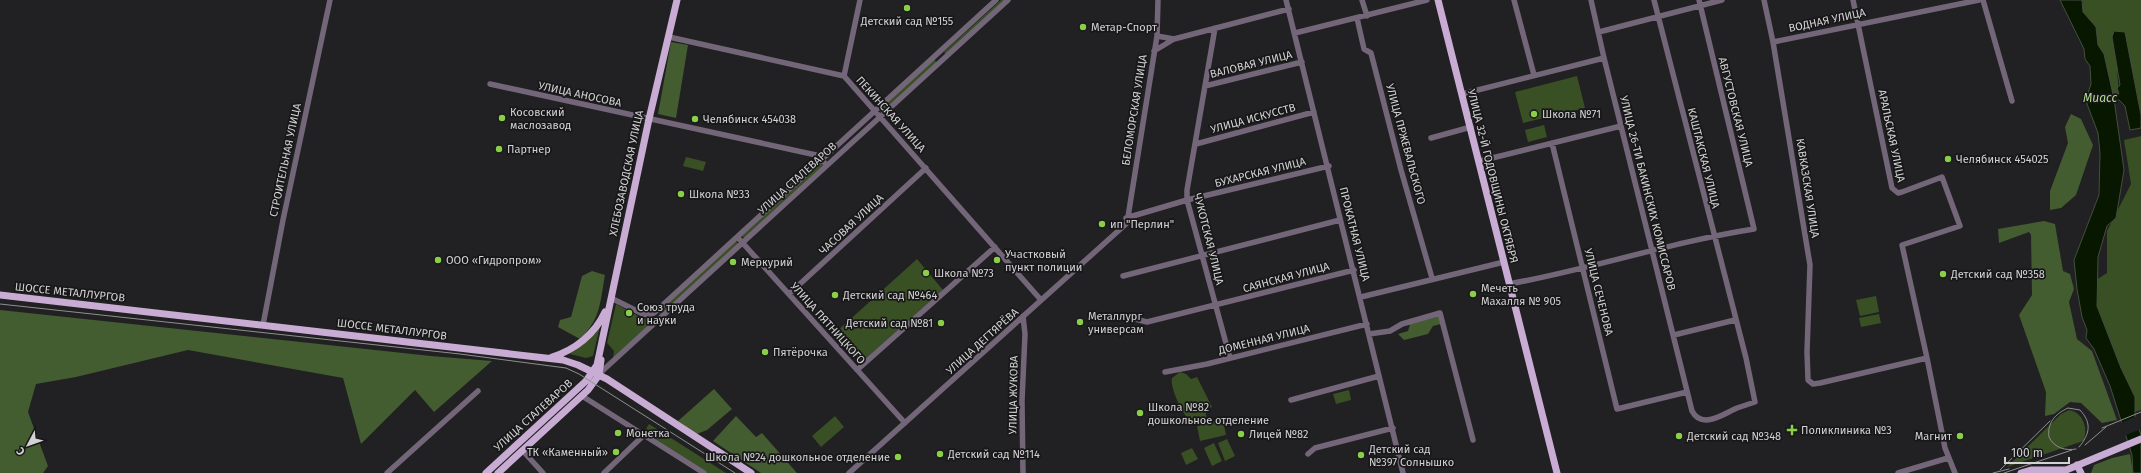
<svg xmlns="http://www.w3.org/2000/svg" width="2141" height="473" font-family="'Fira Sans',sans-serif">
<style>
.green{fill:#385024}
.forest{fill:#435c30}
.water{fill:#071700;stroke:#444f3f}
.pier{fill:#212022}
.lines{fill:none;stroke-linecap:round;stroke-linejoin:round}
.minor{stroke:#746679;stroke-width:5.5}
.major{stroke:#c9acd3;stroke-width:7}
.tram{stroke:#908f90;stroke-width:1}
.poi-dot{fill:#89cf48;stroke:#181719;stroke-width:1.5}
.labels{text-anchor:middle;stroke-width:3.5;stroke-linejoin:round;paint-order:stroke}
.street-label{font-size:11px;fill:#d3d2d3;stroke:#181719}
.poi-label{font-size:11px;fill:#d3d2d3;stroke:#181719;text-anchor:start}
.water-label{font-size:12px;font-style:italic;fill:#b2db94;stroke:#181719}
</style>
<rect width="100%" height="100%" fill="#212022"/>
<path class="green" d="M1001 0H1006L946 55 944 52Z
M2082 0H2141V115L2125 32 2117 71 2119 94 2114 99 2104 54 2098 45 2096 27 2083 12Z
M934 59 937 63 882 113 879 109Z
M1577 76 1585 108 1523 123 1515 92Z
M1544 125 1547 137 1528 142 1525 130Z
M2141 136V410L2135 412V397L2121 368 2097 306 2096 280 2107 273V231L2131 184 2124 140Z
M686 157 706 162 703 171 683 166Z
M822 163 825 166 744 238 742 236Z
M736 241 739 245 660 314 658 312Z
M917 259 943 290 861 363 835 333Z
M1876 296 1879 312 1860 316 1856 300Z
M616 304 642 318 649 319 652 316 655 320 613 358 614 351 607 343Z
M1879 314 1881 323 1861 327 1859 318Z
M600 326 593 356 586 358 570 354 596 333Z
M1180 372 1186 374 1191 379 1197 377 1212 407 1206 409V417L1203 422 1194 424C1185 421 1169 387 1172 378Z
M1349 390 1351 400 1336 404 1333 394Z
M2069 410C2083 412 2089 429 2083 441L2007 467 2061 414Z
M835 416 844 427 821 447 812 436Z
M1223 420 1226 435 1200 441 1197 426Z
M649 424 726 473H705L643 434Z
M1227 439 1235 456 1225 461 1218 443Z
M1214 443 1222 461 1212 466 1204 448Z
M1192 448 1198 459 1186 465 1181 453Z"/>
<path class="forest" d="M671 42 688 45 676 118 658 114Z
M2071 114 2081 119 2093 145 2076 195 2061 208 2050 210V191L2068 143 2065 127Z
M2044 221 2055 224 2063 271 2070 274 2074 289 2069 302 2077 339 2092 351 2117 420 2102 423 2081 403 2070 402 2054 414 2045 416 2046 392 2019 315 2032 295 2031 235 2029 232 1999 243 1998 229Z
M592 271 605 275C600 302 601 319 580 339L558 327 560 320 571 317 582 276Z
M0 310 431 356 492 361 434 412 415 390 361 444 343 378 188 350 76 377 36 384 28 412 48 466 43 473H0Z
M1438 316 1441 324 1433 326 1428 334 1404 340 1398 334 1408 331 1410 324Z
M714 389 732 409 707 430 697 434 678 421Z
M736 416 756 437 762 433 797 473H761L713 441Z
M2130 454 2133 473H2091L2094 465 2112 458Z"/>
<path class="water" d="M2060 0H2082L2083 12 2096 27 2098 45 2104 54 2114 99 2124 170 2116 218 2107 226 2098 257 2097 306 2121 368 2135 397V418L2141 435V473H2133L2132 455 2110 386 2094 349 2086 338 2087 330 2082 317 2077 289 2074 260 2099 195 2100 153 2098 133 2087 104V96L2091 84 2090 66 2085 59 2084 49Z
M2114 31 2125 32 2141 115V128L2130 130 2125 106 2119 100H2115V97L2119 94 2117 88 2120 85 2112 37Z"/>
<path class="pier" d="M2137 416 2141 429 2124 436 2120 423Z"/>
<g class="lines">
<path class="minor" d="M1286 0 1403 473
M1362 0 1367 16
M1514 0 1534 75
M1591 0 1604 58 1692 411C1702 430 1723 414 1737 408 1743 406 1749 404 1755 402L1746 358 1654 0
M1764 0 1773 42 1810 265 1807 352 1808 380 1813 384 1820 383 1927 358
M1853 0 1892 188 1898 193 1902 192 1942 177 1960 226 1902 245 1927 358 1945 448 1955 473
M1983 0 2012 101
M1357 18 1364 49 1371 53 1401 170 1432 278
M1215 28 1187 190V200L1230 358
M1599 32 1722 0
M1295 33 1427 0
M669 37 844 76 1041 300
M1174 39 1289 9
M1773 42 1979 0
M1154 51 1174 39 1157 36
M844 76 860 0
M490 84 816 155 824 162
M1205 86 1302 62
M1462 94 1604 58
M1431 138 1471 127
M1552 143 1617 409 1687 392
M1196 144 1314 112
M1480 161 1621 126
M1126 218 1187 200 1329 166
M740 240 905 423
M1123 276 1340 220
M1509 284C1591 269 1671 242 1754 229L1699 0
M789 294 926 168
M1361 297 1504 262
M611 298 643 314 649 315 654 313 996 0
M1023 316 1025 334 1022 401 1023 473
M1131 318 1147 322 1354 270
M263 325 283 220 330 0
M1369 334 1390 331 1402 324 1440 313 1473 440
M1674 335 1735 320
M857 370 995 247
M1165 372 1207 364 1367 324
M600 373 1008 0
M582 396 704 473
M1291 400 1379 376
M523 451 543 473
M1308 454 1315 448 1393 428
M387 473 478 391
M604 473 644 435
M849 473 1127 223 1157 36 1158 0
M1898 473 1948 458"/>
<path class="major" d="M1438 0 1557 473
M0 295 563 360 578 365 607 379 751 473
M552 357C575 350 595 334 605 312
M2077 465 2081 473
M486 473 586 381 597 365 649 119 677 0
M498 473 588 390 599 375 601 360
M2021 473 2031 470H2065
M2059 473 2141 439"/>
<path class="tram" d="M0 304 460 354 566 368 579 374 735 473
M2102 428 2141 412
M2085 445 2106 427
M2076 449C2066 451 2054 448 2049 437 2047 423 2055 414 2068 408L2080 410C2092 423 2090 434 2079 447
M2000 470 2050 421
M1993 473 2009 469
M2004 473 2072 450"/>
</g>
<g class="poi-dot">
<circle cx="907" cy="8" r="4"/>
<circle cx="1083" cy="27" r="4"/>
<circle cx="1534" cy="114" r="4"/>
<circle cx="502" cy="118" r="4"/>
<circle cx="695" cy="119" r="4"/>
<circle cx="499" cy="149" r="4"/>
<circle cx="1948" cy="159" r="4"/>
<circle cx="681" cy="194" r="4"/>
<circle cx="1102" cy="224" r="4"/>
<circle cx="438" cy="260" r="4"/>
<circle cx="997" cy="260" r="4"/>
<circle cx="733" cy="262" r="4"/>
<circle cx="926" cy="273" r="4"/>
<circle cx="1943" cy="274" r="4"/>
<circle cx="1473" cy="294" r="4"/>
<circle cx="835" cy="295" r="4"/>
<circle cx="629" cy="313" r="4"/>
<circle cx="1080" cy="322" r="4"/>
<circle cx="941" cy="323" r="4"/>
<circle cx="765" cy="352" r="4"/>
<circle cx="1140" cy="413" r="4"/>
<path d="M1790 424h4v4h4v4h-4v4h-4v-4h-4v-4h4z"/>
<circle cx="618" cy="433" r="4"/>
<circle cx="1241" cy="434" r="4"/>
<circle cx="1679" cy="436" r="4"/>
<circle cx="1960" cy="436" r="4"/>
<circle cx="616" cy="452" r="4"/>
<circle cx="940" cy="454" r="4"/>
<circle cx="1361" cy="455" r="4"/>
<circle cx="898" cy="457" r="4"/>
</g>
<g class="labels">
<g class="street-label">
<text transform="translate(1827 20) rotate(-12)" y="4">ВОДНАЯ УЛИЦА</text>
<text transform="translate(1251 64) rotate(-14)" y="4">ВАЛОВАЯ УЛИЦА</text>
<text transform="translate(580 94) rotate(12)" y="4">УЛИЦА АНОСОВА</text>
<text transform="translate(1134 110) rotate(-81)" y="4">БЕЛОМОРСКАЯ УЛИЦА</text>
<text transform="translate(1736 112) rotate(76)" y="4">АВГУСТОВСКАЯ УЛИЦА</text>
<text transform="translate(891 114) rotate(48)" y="4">ПЕКИНСКАЯ УЛИЦА</text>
<text transform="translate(1253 118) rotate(-15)" y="4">УЛИЦА ИСКУССТВ</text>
<text transform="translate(1892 136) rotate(78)" y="4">АРАЛЬСКАЯ УЛИЦА</text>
<text transform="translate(1406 144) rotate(75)" y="4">УЛИЦА ПРЖЕВАЛЬСКОГО</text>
<text transform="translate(1704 158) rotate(76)" y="4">КАШТАКСКАЯ УЛИЦА</text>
<text transform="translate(285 160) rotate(-78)" y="4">СТРОИТЕЛЬНАЯ УЛИЦА</text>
<text transform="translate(1260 172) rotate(-14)" y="4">БУХАРСКАЯ УЛИЦА</text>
<text transform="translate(626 173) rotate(-78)" y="4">ХЛЕБОЗАВОДСКАЯ УЛИЦА</text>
<text transform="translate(1493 176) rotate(76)" y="4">УЛИЦА 32-Й ГОДОВЩИНЫ ОКТЯБРЯ</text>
<text transform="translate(797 178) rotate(-42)" y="4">УЛИЦА СТАЛЕВАРОВ</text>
<text transform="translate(1808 188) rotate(81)" y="4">КАВКАЗСКАЯ УЛИЦА</text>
<text transform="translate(1648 193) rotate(76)" y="4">УЛИЦА 26-ТИ БАКИНСКИХ КОМИССАРОВ</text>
<text transform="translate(851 224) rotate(-43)" y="4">ЧАСОВАЯ УЛИЦА</text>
<text transform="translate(1355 234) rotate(76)" y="4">ПРОКАТНАЯ УЛИЦА</text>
<text transform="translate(1209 239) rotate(76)" y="4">ЧУКОТСКАЯ УЛИЦА</text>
<text transform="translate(1286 277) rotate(-15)" y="4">САЯНСКАЯ УЛИЦА</text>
<text transform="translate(70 292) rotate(6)" y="4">ШОССЕ МЕТАЛЛУРГОВ</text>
<text transform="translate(1599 292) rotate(76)" y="4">УЛИЦА СЕЧЕНОВА</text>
<text transform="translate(828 323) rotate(48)" y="4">УЛИЦА ПЯТНИЦКОГО</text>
<text transform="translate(392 329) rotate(7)" y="4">ШОССЕ МЕТАЛЛУРГОВ</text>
<text transform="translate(1264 339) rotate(-14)" y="4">ДОМЕННАЯ УЛИЦА</text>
<text transform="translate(982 341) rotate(-42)" y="4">УЛИЦА ДЕГТЯРЁВА</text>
<text transform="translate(1013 395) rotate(-89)" y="4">УЛИЦА ЖУКОВА</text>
<text transform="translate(533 415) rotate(-42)" y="4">УЛИЦА СТАЛЕВАРОВ</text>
</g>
<g class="poi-label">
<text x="907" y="25" text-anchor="middle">Детский сад №155</text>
<text x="1091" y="31">Метар-Спорт</text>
<text x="510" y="116">Косовский<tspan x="510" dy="13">маслозавод</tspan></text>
<text x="1542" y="118">Школа №71</text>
<text x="703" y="123">Челябинск 454038</text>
<text x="507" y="153">Партнер</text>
<text x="1956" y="163">Челябинск 454025</text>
<text x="689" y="198">Школа №33</text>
<text x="1110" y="228">ип "Перлин"</text>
<text x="1005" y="258">Участковый<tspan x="1005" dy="13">пункт полиции</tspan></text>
<text x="446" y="264">ООО «Гидропром»</text>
<text x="741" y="266">Меркурий</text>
<text x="934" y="277">Школа №73</text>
<text x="1951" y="278">Детский сад №358</text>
<text x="1481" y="292">Мечеть<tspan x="1481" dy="13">Махалля № 905</tspan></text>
<text x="843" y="299">Детский сад №464</text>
<text x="637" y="311">Союз труда<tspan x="637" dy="13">и науки</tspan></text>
<text x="1088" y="320">Металлург<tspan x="1088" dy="13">универсам</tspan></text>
<text x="933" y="327" text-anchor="end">Детский сад №81</text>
<text x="773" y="356">Пятёрочка</text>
<text x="1148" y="411">Школа №82<tspan x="1148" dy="13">дошкольное отделение</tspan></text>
<text x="1801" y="434">Поликлиника №3</text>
<text x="626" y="437">Монетка</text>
<text x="1249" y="438">Лицей №82</text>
<text x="1687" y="440">Детский сад №348</text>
<text x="1952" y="440" text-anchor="end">Магнит</text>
<text x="1369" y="453">Детский сад<tspan x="1369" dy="13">№397 Солнышко</tspan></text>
<text x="608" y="456" text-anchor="end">ТК «Каменный»</text>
<text x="948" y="458">Детский сад №114</text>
<text x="890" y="461" text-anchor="end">Школа №24 дошкольное отделение</text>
</g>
<g class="water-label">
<text x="2100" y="102">Миасс</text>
</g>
</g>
<g transform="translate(28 445) rotate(229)" stroke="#181719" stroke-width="3" paint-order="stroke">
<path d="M0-3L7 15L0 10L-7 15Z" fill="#d3d2d3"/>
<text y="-6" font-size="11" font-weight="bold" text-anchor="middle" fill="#d3d2d3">С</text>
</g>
<path d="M2005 457v6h64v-6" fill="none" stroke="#d3d2d3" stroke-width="2"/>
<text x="2011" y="457" font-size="12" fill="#d3d2d3" stroke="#181719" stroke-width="3" paint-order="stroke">100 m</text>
</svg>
